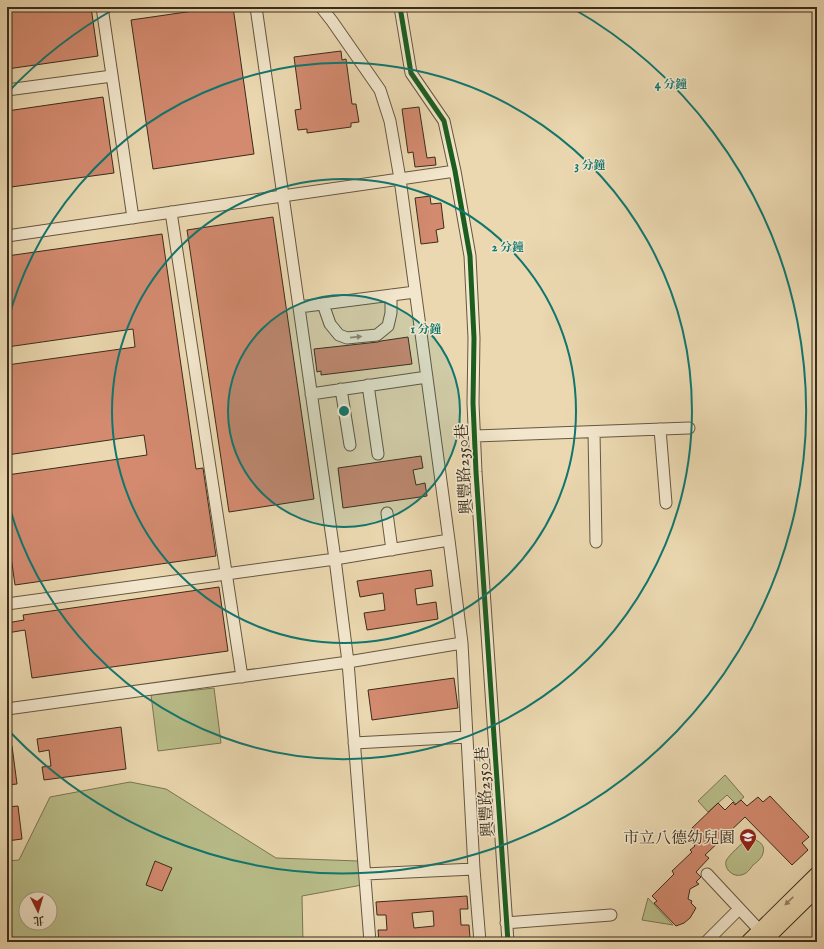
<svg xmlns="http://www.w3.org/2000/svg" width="824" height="949" font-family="'IM FELL English','Noto Serif TC',serif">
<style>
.green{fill:#b9be8a;stroke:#7a7553;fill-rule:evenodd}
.building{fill:#d38a6f;stroke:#3a2c1c;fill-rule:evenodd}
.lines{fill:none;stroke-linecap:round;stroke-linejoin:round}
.minor-casing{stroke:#665741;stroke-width:13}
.major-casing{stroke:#3a2c1c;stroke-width:16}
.minor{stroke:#f2e6cc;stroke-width:11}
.major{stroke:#ebd8b0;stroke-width:14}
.cycleway-casing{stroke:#f2e6cc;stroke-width:8}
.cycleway{stroke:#1b5e20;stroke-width:5}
.oneway{fill:#968974}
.oneway2{fill:#928266}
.ring{fill:none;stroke:#0f766e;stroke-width:2}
.labels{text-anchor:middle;stroke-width:3;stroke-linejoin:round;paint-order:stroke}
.street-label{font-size:16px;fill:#3a2c1c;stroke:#f2e6cc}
.poi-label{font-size:16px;fill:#3a2c1c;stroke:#f2e6cc;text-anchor:end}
.centre{fill:#0f766e;stroke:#f2e6cc;stroke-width:2}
.ring-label{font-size:12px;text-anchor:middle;font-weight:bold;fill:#0f766e;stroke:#f2e6cc;stroke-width:3;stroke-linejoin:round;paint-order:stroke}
</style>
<rect width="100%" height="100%" fill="#ebd8b0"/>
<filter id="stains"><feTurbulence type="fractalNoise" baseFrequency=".005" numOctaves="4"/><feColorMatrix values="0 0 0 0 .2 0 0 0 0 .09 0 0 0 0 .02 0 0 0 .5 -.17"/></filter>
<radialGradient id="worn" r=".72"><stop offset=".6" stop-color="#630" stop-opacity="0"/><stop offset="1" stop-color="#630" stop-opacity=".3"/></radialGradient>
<path class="green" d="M214 688 221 743 158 751 151 695Z
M725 775 744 797 736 804 727 795 708 812 698 801Z
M130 782 166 789 276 858 358 861 362 885 302 896 303 942H7V861L19 860 50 797ZM26 899H50V923H26Z
M748 839C756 839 766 843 763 853 762 858 757 862 753 865 750 869 747 874 741 875 738 876 733 875 730 872 727 870 725 865 726 861 728 856 743 842 748 839Z
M648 898 673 925 642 920Z"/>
<path class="building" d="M7 7H91L98 56 7 69Z
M221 7H233L254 154 153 169 131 20Z
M341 51 342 60 346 59 352 104H356L359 122 351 123V127L307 133V129L298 130 295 110 301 109 294 57Z
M103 97 114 173 11 187 7 159V111Z
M419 107 427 158 435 157 436 165 415 167 413 152 408 153 402 109Z
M430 196 431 204 441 203 444 228 436 230 438 242 421 244 415 198Z
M273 217 314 499 229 512 187 230Z
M162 234 196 469 203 468 216 556 15 585 7 529V475L147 455 144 435 7 455V365L135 347 133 329 7 347V256Z
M408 337 412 364 321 375V371L317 372 314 349 378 342 381 341Z
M421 456 423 468 413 470 416 485 425 483 427 496 343 508 338 468Z
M431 570 433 586 415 589 417 605 436 602 438 619 367 630 364 613 385 610 383 593 360 597 357 581Z
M219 587 228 651 32 678 25 630 7 633V623L24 620 23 615Z
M454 678 458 708 372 720 368 690Z
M121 727 126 769 44 780 42 767 51 766 49 750 39 752 37 739Z
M12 746 17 784 7 785V747Z
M770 796 809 837 802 843 808 850 792 865 745 817 705 855 709 858 696 872 701 877 696 882 699 884 690 889 688 899 692 901 691 903 696 908 690 918 684 923 676 926 654 903 657 901 652 896 674 874 672 871 692 852 690 850 695 846 691 842 698 835 691 829 718 803 725 810 733 802 735 805 741 800 747 806 758 797 763 802Z
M18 806 22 839 7 841V807Z
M155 861 172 868 162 891 146 885Z
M467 896 468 909H460L461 925H469L470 938 412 942H379L378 930H387L386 915H377L376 902ZM433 911 434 926 414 928 412 913Z"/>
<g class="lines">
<g class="minor-casing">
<path id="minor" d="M102 7 133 218
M256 7 335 559 348 662 370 942
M321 7 332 21 380 90 390 121 400 179 449 540 462 643 474 869 480 942
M400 7 411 73 444 121 455 171 470 256 474 338 473 403 476 472 508 942
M7 90 112 76
M171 212 242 677
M7 236 455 171
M323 304 330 324 339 335 347 338 377 335 388 326 391 313V295
M299 307 415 292
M368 385 378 454
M341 389 350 445
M311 394 427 377
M660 429 666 503
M594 432 596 542
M475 436 689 428
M387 513 392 550
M7 604 335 559 449 540
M7 709 348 662 462 643
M354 743 467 737
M365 874 474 869
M707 874 765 936
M506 923 611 915
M706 942 739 909"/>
</g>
<g class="major-casing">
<path id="major" d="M748 942 817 874
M763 942 817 889"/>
</g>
<use href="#minor" class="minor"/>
<use href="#major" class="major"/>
<g class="cycleway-casing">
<path id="cycleway" d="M400 7 411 73 444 121 455 171 470 256 474 338 473 403 476 472 508 942"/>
</g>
<use href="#cycleway" class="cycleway"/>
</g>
<defs><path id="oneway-solid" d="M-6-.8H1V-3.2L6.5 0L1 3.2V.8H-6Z"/></defs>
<use class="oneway" href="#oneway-solid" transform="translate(356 337) rotate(-6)"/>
<use class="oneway2" href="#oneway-solid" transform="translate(789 901) rotate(136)"/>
<circle cx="344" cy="411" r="116" fill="#0f766e" fill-opacity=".12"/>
<g class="ring">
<circle cx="344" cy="411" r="116"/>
<circle cx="344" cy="411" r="232"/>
<path d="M7 324A348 348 0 1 1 7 498"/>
<path d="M8 92A463 463 0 0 1 116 8M572 8A463 463 0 1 1 8 730"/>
</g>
<defs>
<g id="school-pin" transform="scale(0.9)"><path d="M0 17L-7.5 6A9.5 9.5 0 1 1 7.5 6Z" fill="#8f2418" stroke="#f2e6cc"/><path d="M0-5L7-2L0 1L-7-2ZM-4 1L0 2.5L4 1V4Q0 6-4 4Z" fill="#fff"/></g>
</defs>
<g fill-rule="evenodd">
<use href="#school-pin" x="748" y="837"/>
</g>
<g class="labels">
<g class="street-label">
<text transform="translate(463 469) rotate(-93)" y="6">興豐路2350巷</text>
<text transform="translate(484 792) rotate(-94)" y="6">興豐路2350巷</text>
</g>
<g class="poi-label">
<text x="735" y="843">市立八德幼兒園</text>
</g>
</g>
<circle cx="344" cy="411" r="6" class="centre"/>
<g class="ring-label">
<text x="671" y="88">4 分鐘</text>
<text x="590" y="169">3 分鐘</text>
<text x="508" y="251">2 分鐘</text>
<text x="426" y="333">1 分鐘</text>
</g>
<rect width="824" height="949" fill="none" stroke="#ebd8b0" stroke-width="24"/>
<rect x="8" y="8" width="808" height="933" fill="none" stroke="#3a2c1c" stroke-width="2"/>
<rect x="12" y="12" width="800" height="925" fill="none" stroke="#3a2c1c"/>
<g transform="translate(38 911) rotate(175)"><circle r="19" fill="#f2e6cc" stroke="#a89c86"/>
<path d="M0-3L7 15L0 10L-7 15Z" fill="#8f2418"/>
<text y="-6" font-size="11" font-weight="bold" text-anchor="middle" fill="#3a2c1c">北</text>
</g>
<rect width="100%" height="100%" filter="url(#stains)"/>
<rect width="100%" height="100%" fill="url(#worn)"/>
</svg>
